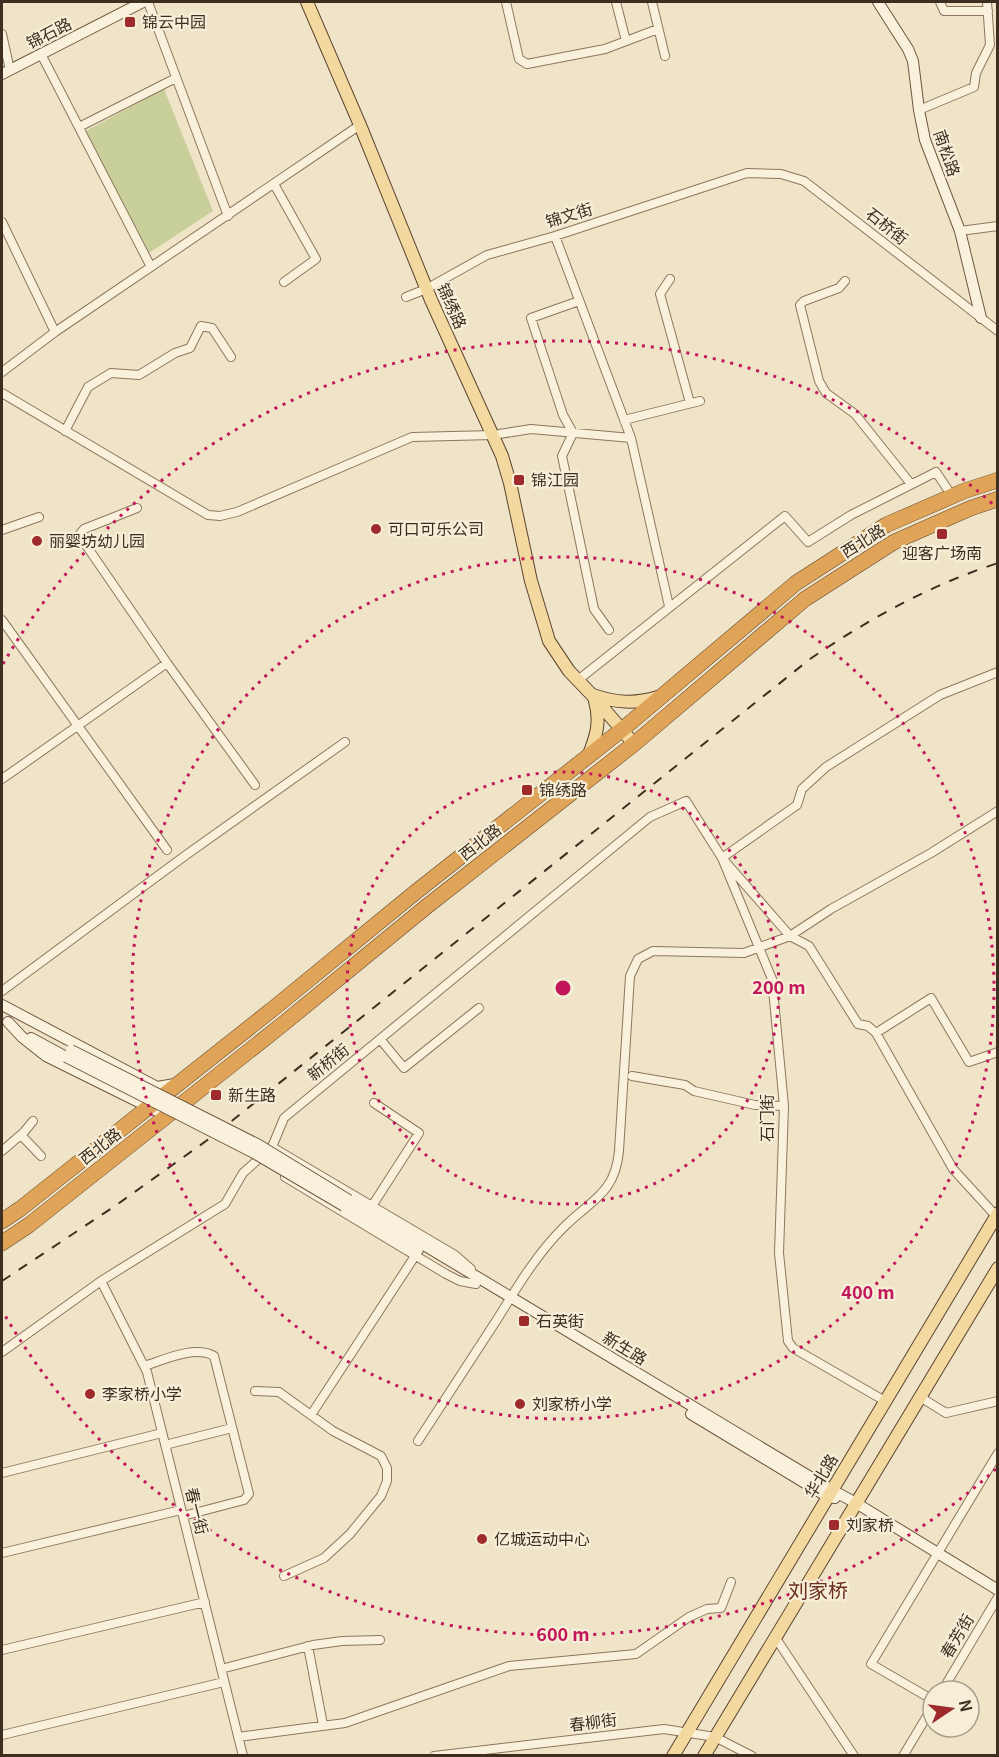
<svg xmlns="http://www.w3.org/2000/svg" width="999" height="1757" font-family="Georgia,'Noto Sans SC',serif">
<style>
.green{fill:#c9cf9b}
.lines{fill:none;stroke-linecap:round;stroke-linejoin:round}
.street-casing{stroke:#8d765c;stroke-width:10}
.secondary-casing{stroke:#6f573f;stroke-width:12}
.primary-casing{stroke:#5b4430;stroke-width:14}
.highway-casing{stroke:#5b4430;stroke-width:16}
.street{stroke:#faf1dc;stroke-width:8}
.secondary{stroke:#faf1dc;stroke-width:10}
.primary{stroke:#f3d9a0;stroke-width:12}
.highway{stroke:#e0a458;stroke-width:15}
.rail{stroke:#3d2e20;stroke-width:2;stroke-dasharray:10 10;stroke-linecap:butt}
.secondary-bridge-casing{stroke:#6f573f;stroke-width:12;stroke-linecap:butt}
.secondary-bridge{stroke:#faf1dc;stroke-width:10}
.ring{fill:none;stroke:#c2185b;stroke-width:3;stroke-dasharray:3 6}
.poi-dot{fill:#9e2a2b;stroke:#f7eed8;stroke-width:2}
.labels{text-anchor:middle;stroke-width:4.5;stroke-linejoin:round;paint-order:stroke}
.poi-label{font-size:16px;fill:#3d2e20;stroke:#f7eed8;text-anchor:start}
.street-label{font-size:16px;fill:#3d2e20;stroke:#f7eed8}
.quarter-label{font-size:20px;fill:#6b2e1e;stroke:#f7eed8}
.centre{fill:#c2185b;stroke:#f7eed8;stroke-width:3}
.ring-label{font-size:18px;text-anchor:middle;font-weight:bold;fill:#c2185b;stroke:#f7eed8;stroke-width:4.5;stroke-linejoin:round;paint-order:stroke}
</style>
<rect width="100%" height="100%" fill="#f0e4c8"/>
<path class="green" d="M164 89 213 211 149 253 86 131Z"/>
<g class="lines">
<g class="street-casing">
<path id="street" d="M148 2 228 216
M506 2 519 59 527 64 605 49 658 29
M616 2 626 41
M652 2 665 56
M940 2 944 11H988
M2 34 10 70
M41 54 151 267
M919 110 974 87 976 73 990 45 987 2
M79 127 176 78
M274 184 316 259 284 282
M2 222 55 332
M960 231 998 226
M555 236 631 438 669 606
M670 279 660 294 690 403
M845 281 839 288 804 301 800 305 819 381 826 393 855 414 911 484
M406 297 426 289 487 255 555 236 747 173 781 174 804 181 998 331
M579 301 531 318 563 415 573 433 562 456 594 609 609 630
M2 372 55 332 360 125
M2 393 208 515 220 516 237 512 412 437 493 435 531 429 631 438
M624 420 700 401
M65 431 88 387 111 373 139 375 175 353 190 348 201 326 212 328 231 357
M137 508 84 529 79 535 167 663 255 785
M2 530 39 517
M2 620 167 850
M578 680 785 516 808 542 851 515 936 472 952 496
M2 779 167 663
M2 991 186 855 345 742
M876 1033 931 998 969 1062 998 1052
M380 1039 404 1068 479 1008
M632 1076 685 1085 694 1091 755 1105 784 1106
M21 1135 41 1156
M272 1147 455 1255 471 1269
M2 1151 24 1132 33 1121
M285 1177 446 1274 460 1281 476 1284
M372 1206 419 1133 374 1103
M996 1216 953 1169 876 1033 868 1026 858 1024 809 946 790 936 722 858 797 805 802 789 826 767 940 695 998 672
M101 1281 147 1372 243 1756
M2 1352 101 1281 225 1204 243 1173 272 1147 284 1118 650 817 686 801 722 858 772 979 784 1106 779 1253 788 1341 793 1348 885 1401
M144 1366C164 1360 194 1345 214 1356L249 1494 244 1500 183 1516
M255 1391 279 1392 333 1431 381 1456 387 1468V1481L381 1496 350 1534 324 1558 284 1576
M920 1397 946 1413 998 1401
M311 1415 415 1256
M418 1441C445 1400 471 1359 498 1318 517 1287 537 1254 562 1229 590 1200 615 1195 619 1151L630 976 638 959 653 951 744 953 790 936 831 909 931 853 998 811
M165 1445 232 1428
M2 1473 162 1433
M2 1553 181 1510
M775 1637 854 1756
M308 1646 323 1725
M2 1650 205 1602
M221 1669 313 1645 342 1641 380 1640
M942 1691 998 1597
M933 1700 871 1664 998 1453
M2 1735 224 1682
M238 1737 345 1723 509 1666 636 1654 689 1617 707 1609 721 1608 731 1582
M434 1756 664 1729 715 1737 752 1756
M903 1756 933 1706"/>
</g>
<g class="secondary-casing">
<path id="secondary" d="M878 2 908 49 913 61 919 110 925 140 960 231 981 318
M2 74 143 2
M2 1005 157 1087 175 1084
M8 1022 22 1037 46 1056 167 1116
M31 1038 66 1057
M349 1200 832 1490 856 1503 998 1590
M344 1206 418 1250
M691 1414 828 1497 835 1498"/>
</g>
<g class="primary-casing">
<path id="primary" d="M307 2 360 125 431 300 502 456 510 483 531 581 549 641 569 671 592 695 634 744
M593 695C616 703 635 704 658 697
M588 757C596 737 601 722 595 701
M673 1756 998 1213
M704 1756 998 1268"/>
</g>
<g class="highway-casing">
<path id="highway" d="M2 1221 20 1209 274 1008 417 891 624 728 796 583 886 525 964 491 998 480
M2 1243 29 1225 283 1024 426 907 634 744 805 599 894 542 971 508 998 499"/>
</g>
<use href="#street" class="street"/>
<use href="#secondary" class="secondary"/>
<use href="#primary" class="primary"/>
<use href="#highway" class="highway"/>
<path class="rail" d="M2 1281 115 1206 213 1136 810 659C869 619 930 585 998 563"/>
<g class="secondary-bridge-casing">
<path id="secondary-bridge" d="M71 1050 259 1145 349 1200
M66 1057 254 1153 344 1206"/>
</g>
<use href="#secondary-bridge" class="secondary-bridge"/>
</g>
<g class="ring">
<circle cx="563" cy="988" r="216"/>
<circle cx="563" cy="988" r="431"/>
<path d="M996 1469A647 647 0 0 1 3 1312M3 664A647 647 0 0 1 996 507"/>
</g>
<g class="poi-dot">
<rect x="124" y="16" width="12" height="12" rx="3"/>
<rect x="513" y="474" width="12" height="12" rx="3"/>
<circle cx="376" cy="529" r="6"/>
<rect x="936" y="528" width="12" height="12" rx="3"/>
<circle cx="37" cy="541" r="6"/>
<rect x="521" y="784" width="12" height="12" rx="3"/>
<rect x="210" y="1089" width="12" height="12" rx="3"/>
<rect x="518" y="1315" width="12" height="12" rx="3"/>
<circle cx="90" cy="1394" r="6"/>
<circle cx="520" cy="1404" r="6"/>
<rect x="828" y="1519" width="12" height="12" rx="3"/>
<circle cx="482" cy="1539" r="6"/>
</g>
<g class="labels">
<g class="poi-label">
<text x="142" y="28">锦云中园</text>
<text x="531" y="486">锦江园</text>
<text x="388" y="535">可口可乐公司</text>
<text x="49" y="547">丽婴坊幼儿园</text>
<text x="942" y="559" text-anchor="middle">迎客广场南</text>
<text x="539" y="796">锦绣路</text>
<text x="228" y="1101">新生路</text>
<text x="536" y="1327">石英街</text>
<text x="102" y="1400">李家桥小学</text>
<text x="532" y="1410">刘家桥小学</text>
<text x="846" y="1531">刘家桥</text>
<text x="494" y="1545">亿城运动中心</text>
</g>
<g class="street-label">
<text transform="translate(49 33) rotate(-27)" y="6">锦石路</text>
<text transform="translate(947 153) rotate(71)" y="6">南松路</text>
<text transform="translate(569 215) rotate(-17)" y="6">锦文街</text>
<text transform="translate(887 226) rotate(38)" y="6">石桥街</text>
<text transform="translate(452 306) rotate(66)" y="6">锦绣路</text>
<text transform="translate(863 541) rotate(-32)" y="6">西北路</text>
<text transform="translate(480 842) rotate(-38)" y="6">西北路</text>
<text transform="translate(328 1062) rotate(-39)" y="6">新桥街</text>
<text transform="translate(767 1118) rotate(-90)" y="6">石门街</text>
<text transform="translate(100 1146) rotate(-38)" y="6">西北路</text>
<text transform="translate(625 1348) rotate(31)" y="6">新生路</text>
<text transform="translate(821 1476) rotate(-59)" y="6">华北路</text>
<text transform="translate(197 1511) rotate(76)" y="6">春一街</text>
<text transform="translate(957 1636) rotate(-59)" y="6">春芳街</text>
<text transform="translate(593 1722) rotate(-7)" y="6">春柳街</text>
</g>
<g class="quarter-label">
<text x="818" y="1598">刘家桥</text>
</g>
</g>
<circle cx="563" cy="988" r="9" class="centre"/>
<g class="ring-label">
<text x="779" y="994">200 m</text>
<text x="868" y="1299">400 m</text>
<text x="563" y="1641">600 m</text>
</g>
<rect width="999" height="1757" fill="none" stroke="#3d2e20" stroke-width="6"/>
<g transform="translate(951 1709) rotate(77)"><circle r="28" fill="#f7eed8" stroke="#ada18e" stroke-width="1.5"/>
<path d="M0-4.5L10 22L0 15L-10 22Z" fill="#9e2a2b"/>
<text y="-9" font-size="16" font-weight="bold" text-anchor="middle" fill="#3d2e20">N</text>
</g>
</svg>
